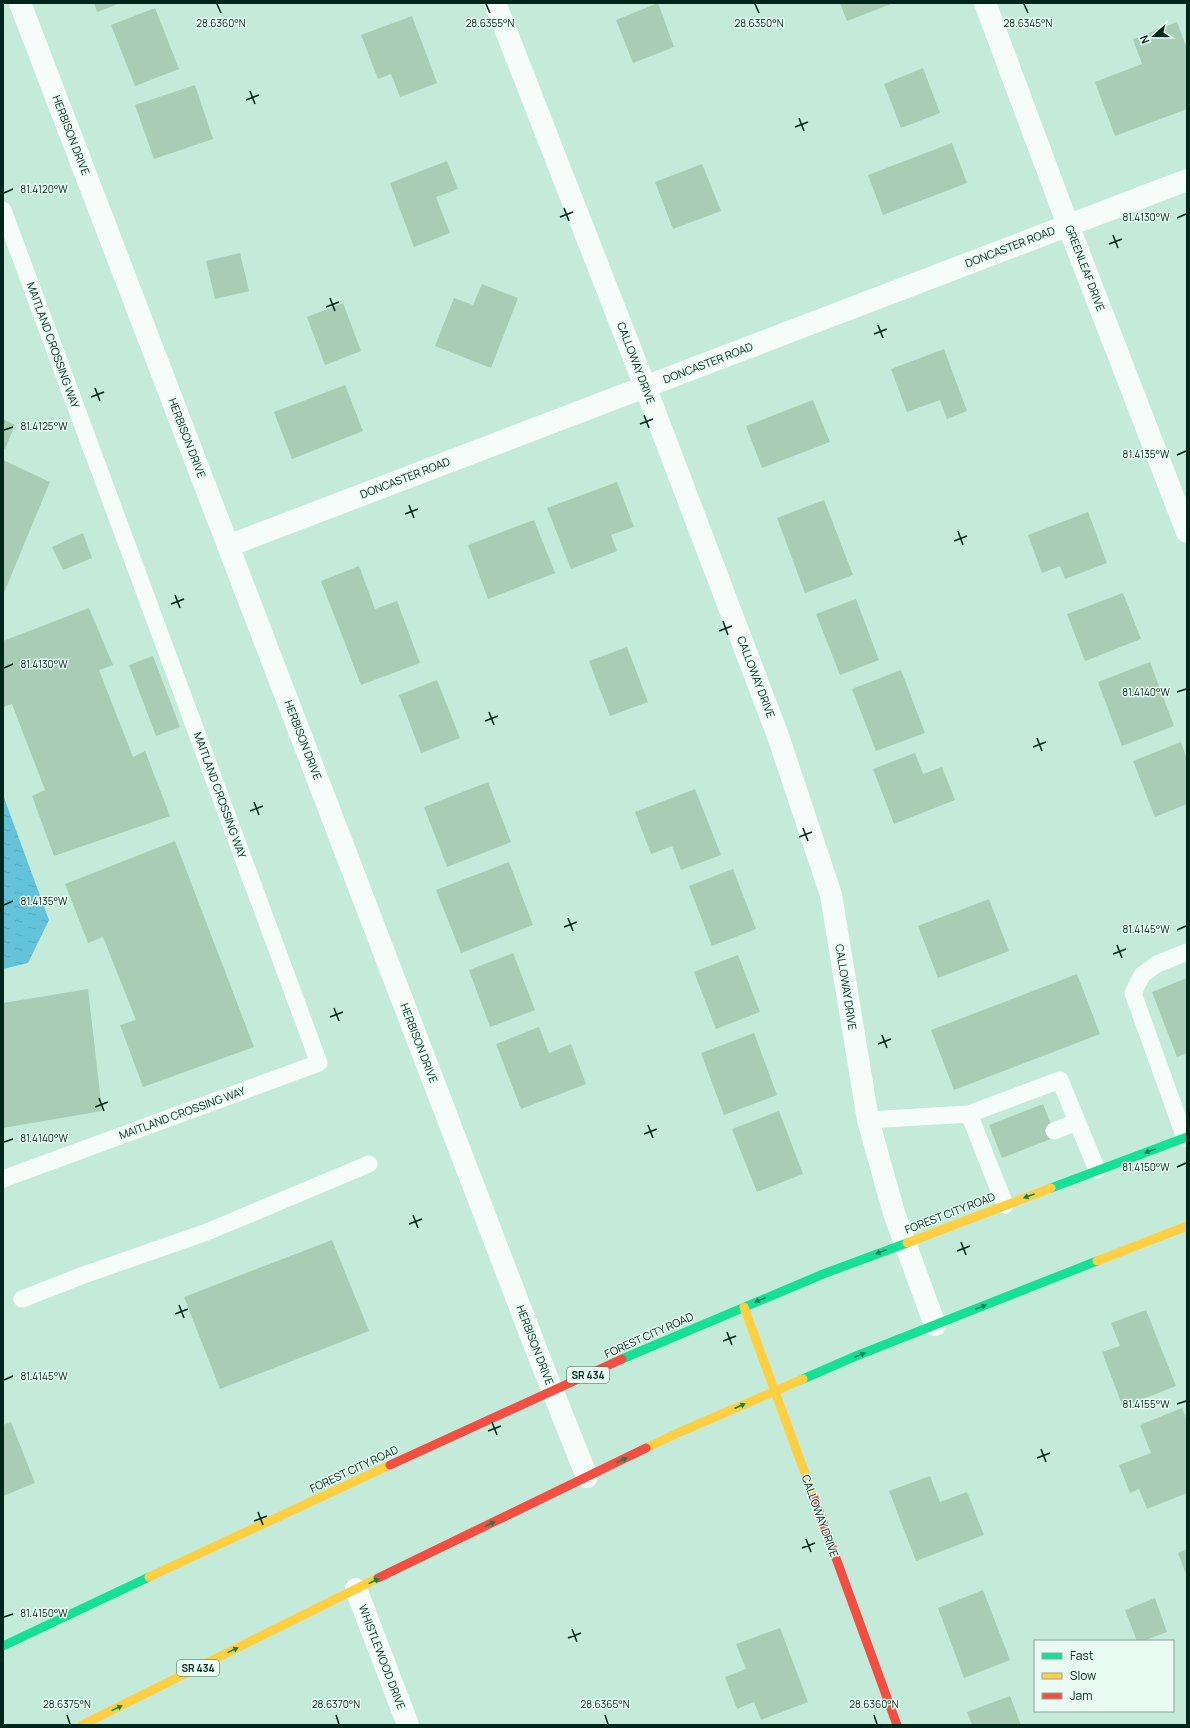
<svg xmlns="http://www.w3.org/2000/svg" width="1190" height="1728" font-family="Manrope,sans-serif">
<style>
.water{fill:url(#water-ripples)}
.building{fill:#a8ccb4}
.lines{fill:none;stroke-linecap:round;stroke-linejoin:round}
.lane{stroke:#f6fcf9;stroke-width:17}
.street{stroke:#f6fcf9;stroke-width:22}
.fast{stroke:#16e098;stroke-width:9}
.slow{stroke:#ffcf43;stroke-width:9}
.jam{stroke:#f24e42;stroke-width:9}
.oneway{fill:#0b8358}
.ticks{fill:none;stroke:#002619;stroke-width:1.5}
.labels{text-anchor:middle;stroke-width:3;stroke-linejoin:round;paint-order:stroke}
.shield{fill:#eafbf3;stroke:#46665a;stroke-width:1}
.shield-label{font-size:10px;font-weight:bold;fill:#002619}
.street-label{font-size:11px;fill:#002619;stroke:#eafbf3}
.ticks-label{font-size:10px;text-anchor:middle;fill:#002619;stroke:#eafbf3;stroke-width:3;stroke-linejoin:round;paint-order:stroke}
</style>
<defs>
<pattern id="water-ripples" width="26" height="14" patternUnits="userSpaceOnUse"><rect width="26" height="14" fill="#63c3db"/><path d="M2 4q2-2 4 0t4 0M15 11q2-2 4 0t4 0" fill="none" stroke="#54a7bb"/></pattern>
</defs>
<rect width="100%" height="100%" fill="#c4ebda"/>
<path class="water" d="M3 795 49 920 28 963 3 969Z"/>
<path class="building" d="M94 3H121L97 12Z
M658 3 674 47 633 63 616 20Z
M840 3H890L891 4 847 21Z
M155 8 179 69 135 86 111 25Z
M412 16 437 83 400 97 391 74 378 79 361 35Z
M1177 22 1187 49V109L1115 136 1095 82 1142 64 1133 39Z
M923 68 940 113 901 128 884 84Z
M195 85 213 139 154 159 135 105Z
M952 143 967 183 883 215 868 175Z
M447 161 458 189 436 197 450 233 414 247 390 183Z
M702 164 721 211 673 229 655 182Z
M240 253 249 291 215 299 206 261Z
M482 284 518 298 491 368 435 346 454 298 473 305Z
M343 303 361 351 325 365 307 317Z
M944 349 967 411 947 419 940 400 907 412 891 369Z
M345 385 363 431 292 459 274 412Z
M813 400 830 442 762 468 746 426Z
M3 419 15 425 5 449 3 448Z
M3 460 50 482 3 595Z
M617 482 634 527 611 535 617 551 571 569 547 508Z
M824 500 853 575 805 593 777 518Z
M1088 512 1107 563 1065 579 1060 566 1042 573 1028 535Z
M534 520 555 573 488 599 468 545Z
M83 533 92 558 63 570 52 547Z
M359 566 375 609 397 601 420 663 361 685 321 581Z
M1123 593 1141 639 1085 661 1067 614Z
M856 599 879 660 840 675 816 614Z
M89 608 113 665 99 670 133 757 145 751 170 816 54 856 32 796 45 790 12 704 3 707V641Z
M627 647 648 702 610 716 589 661Z
M153 656 180 727 156 736 129 665Z
M1150 662 1174 726 1122 746 1098 682Z
M901 670 925 733 876 751 852 689Z
M437 680 460 738 421 753 399 695Z
M1181 742 1187 759V804L1155 817 1133 761Z
M915 753 923 774 942 767 955 800 894 824 873 769Z
M488 782 511 842 447 867 424 807Z
M695 789 721 855 681 870 672 846 651 854 635 812Z
M175 841 254 1047 143 1087 120 1025 136 1020 103 937 88 943 65 884Z
M509 862 533 925 461 953 436 890Z
M733 869 756 929 712 946 689 886Z
M989 899 1009 951 938 978 918 926Z
M513 953 535 1010 490 1027 469 970Z
M738 955 760 1012 716 1029 694 972Z
M1077 974 1100 1034 954 1090 931 1030Z
M1187 978V1053L1177 1057 1152 992Z
M88 989 102 1111 3 1128V1003Z
M539 1027 549 1053 571 1044 586 1084 521 1109 496 1044Z
M754 1033 777 1095 724 1115 701 1053Z
M1043 1104 1056 1137 1002 1158 989 1125Z
M779 1111 803 1174 757 1192 732 1129Z
M332 1240 369 1331 220 1389 184 1297Z
M1146 1310 1176 1386 1123 1407 1102 1352 1120 1346 1111 1323Z
M1182 1408 1187 1421V1493L1147 1509 1139 1489 1130 1493 1119 1465 1151 1453 1140 1425Z
M11 1422 35 1483 3 1496V1425Z
M930 1476 940 1502 967 1492 984 1535 916 1561 889 1491Z
M1187 1549V1577L1178 1553Z
M983 1590 1010 1660 964 1678 938 1608Z
M1155 1598 1167 1632 1143 1641H1137L1125 1610Z
M780 1628 808 1702 761 1720 754 1702 737 1709 725 1677 746 1669 736 1644Z
M1010 1696 1021 1725H972L967 1712Z"/>
<g class="lines">
<path class="lane" d="M3 210 319 1063 3 1179
M868 1120 969 1114
M1054 1131 1077 1122
M1185 1138 1133 993 1142 975 1157 964 1187 952
M1005 1205 969 1114 1060 1080 1097 1170
M22 1299 81 1276 207 1232 369 1164"/>
<path class="street" d="M20 3 538 1354 587 1477
M495 3 645 386 778 736 831 895 868 1120 894 1213 935 1325
M985 3 1068 225 1187 532
M228 546 1187 180
M356 1589 408 1725"/>
<path class="fast" d="M1051 1188 1187 1137
M622 1359 823 1274 907 1243
M803 1379 856 1356 1097 1261
M3 1646 149 1577"/>
<path class="slow" d="M907 1243 1051 1188
M1097 1261 1187 1226
M744 1307 814 1498
M646 1448 680 1432 803 1379
M149 1577 390 1465
M82 1725 378 1578"/>
<path class="jam" d="M390 1465 622 1359
M814 1498 897 1725
M378 1578 646 1448"/>
</g>
<defs><path id="oneway-solid" d="M-6-.8H1V-3.2L6.5 0L1 3.2V.8H-6Z"/></defs>
<g class="oneway">
<use href="#oneway-solid" transform="translate(1150 1151) rotate(160)"/>
<use href="#oneway-solid" transform="translate(1029 1196) rotate(160)"/>
<use href="#oneway-solid" transform="translate(881 1252) rotate(159)"/>
<use href="#oneway-solid" transform="translate(760 1300) rotate(158)"/>
<use href="#oneway-solid" transform="translate(981 1307) rotate(-22)"/>
<use href="#oneway-solid" transform="translate(860 1355) rotate(-22)"/>
<use href="#oneway-solid" transform="translate(740 1406) rotate(-24)"/>
<use href="#oneway-solid" transform="translate(622 1460) rotate(-25)"/>
<use href="#oneway-solid" transform="translate(490 1524) rotate(-26)"/>
<use href="#oneway-solid" transform="translate(374 1581) rotate(-26)"/>
<use href="#oneway-solid" transform="translate(233 1650) rotate(-26)"/>
<use href="#oneway-solid" transform="translate(117 1708) rotate(-26)"/>
</g>
<path class="ticks" d="M217 4 221 13M486 4 490 13M755 4 759 13M1024 4 1028 13M250 91 255 104M246 100 259 95M799 118 804 131M795 127 808 122M4 193 13 189M564 208 569 221M560 217 573 212M1177 218 1186 214M1113 235 1118 248M1109 244 1122 239M330 298 335 311M326 307 339 302M878 325 883 338M874 334 887 329M95 388 100 401M91 397 104 392M644 415 649 428M640 424 653 419M4 430 13 427M1177 455 1186 451M409 505 414 518M405 514 418 509M958 531 963 545M954 541 967 536M175 595 180 608M171 604 184 599M723 621 728 635M719 631 732 626M4 668 13 664M1177 692 1186 689M489 712 494 725M485 721 498 716M1037 738 1042 751M1033 747 1046 742M254 802 259 815M250 811 263 806M803 828 808 841M799 837 812 832M4 905 13 901M568 918 573 931M564 927 577 922M1177 930 1186 926M1117 945 1122 958M1113 954 1126 949M334 1008 339 1021M330 1017 343 1012M882 1035 887 1048M878 1044 891 1039M99 1098 104 1111M95 1107 108 1102M648 1125 653 1138M644 1134 657 1129M4 1142 13 1139M1177 1167 1186 1163M413 1215 418 1228M409 1224 422 1219M961 1242 966 1255M957 1251 970 1246M179 1305 184 1318M175 1314 188 1309M727 1332 732 1345M723 1341 736 1336M4 1380 13 1376M1177 1404 1186 1401M492 1422 497 1435M488 1431 501 1426M1041 1449 1046 1462M1037 1458 1050 1453M258 1512 263 1525M254 1521 267 1516M806 1539 811 1552M802 1548 815 1543M4 1617 13 1614M572 1629 577 1642M568 1638 581 1633M67 1715 70 1724M336 1715 339 1724M605 1715 608 1724M874 1715 877 1724"/>
<g class="labels">
<g class="shield">
<rect x="567" y="1367" width="42" height="16" rx="3"/>
<rect x="177" y="1660" width="42" height="16" rx="3"/>
</g>
<g class="shield-label">
<text x="588" y="1379">SR 434</text>
<text x="198" y="1672">SR 434</text>
</g>
<g class="street-label">
<text transform="translate(71 135) rotate(69)" y="4">HERBISON DRIVE</text>
<text transform="translate(1010 247) rotate(-21)" y="4">DONCASTER ROAD</text>
<text transform="translate(1085 268) rotate(69)" y="4">GREENLEAF DRIVE</text>
<text transform="translate(53 345) rotate(70)" y="4">MAITLAND CROSSING WAY</text>
<text transform="translate(636 363) rotate(69)" y="4">CALLOWAY DRIVE</text>
<text transform="translate(708 363) rotate(-21)" y="4">DONCASTER ROAD</text>
<text transform="translate(187 438) rotate(69)" y="4">HERBISON DRIVE</text>
<text transform="translate(405 478) rotate(-21)" y="4">DONCASTER ROAD</text>
<text transform="translate(756 677) rotate(69)" y="4">CALLOWAY DRIVE</text>
<text transform="translate(303 740) rotate(69)" y="4">HERBISON DRIVE</text>
<text transform="translate(220 795) rotate(70)" y="4">MAITLAND CROSSING WAY</text>
<text transform="translate(846 987) rotate(81)" y="4">CALLOWAY DRIVE</text>
<text transform="translate(419 1043) rotate(69)" y="4">HERBISON DRIVE</text>
<text transform="translate(182 1113) rotate(-20)" y="4">MAITLAND CROSSING WAY</text>
<text transform="translate(950 1213) rotate(-21)" y="4">FOREST CITY ROAD</text>
<text transform="translate(649 1335) rotate(-24)" y="4">FOREST CITY ROAD</text>
<text transform="translate(535 1345) rotate(69)" y="4">HERBISON DRIVE</text>
<text transform="translate(354 1469) rotate(-25)" y="4">FOREST CITY ROAD</text>
<text transform="translate(820 1516) rotate(70)" y="4">CALLOWAY DRIVE</text>
<text transform="translate(382 1657) rotate(69)" y="4">WHISTLEWOOD DRIVE</text>
</g>
</g>
<g class="ticks-label">
<text x="221" y="27">28.6360°N</text>
<text x="490" y="27">28.6355°N</text>
<text x="1028" y="27">28.6345°N</text>
<text x="759" y="27">28.6350°N</text>
<text x="44" y="193">81.4120°W</text>
<text x="1146" y="221">81.4130°W</text>
<text x="44" y="430">81.4125°W</text>
<text x="1146" y="458">81.4135°W</text>
<text x="44" y="668">81.4130°W</text>
<text x="1146" y="696">81.4140°W</text>
<text x="44" y="905">81.4135°W</text>
<text x="1146" y="933">81.4145°W</text>
<text x="44" y="1142">81.4140°W</text>
<text x="1146" y="1171">81.4150°W</text>
<text x="44" y="1380">81.4145°W</text>
<text x="1146" y="1408">81.4155°W</text>
<text x="44" y="1617">81.4150°W</text>
<text x="67" y="1708">28.6375°N</text>
<text x="336" y="1708">28.6370°N</text>
<text x="605" y="1708">28.6365°N</text>
<text x="874" y="1708">28.6360°N</text>
</g>
<rect width="1190" height="1728" fill="none" stroke="#002619" stroke-width="8"/>
<rect x="1034" y="1640" width="140" height="72" fill="#eafbf3" stroke="#8ca69c"/>
<rect x="1042" y="1653" width="20" height="6" fill="#16e098" stroke="#8ca69c"/>
<text x="1070" y="1660" font-size="12" fill="#002619">Fast</text>
<rect x="1042" y="1673" width="20" height="6" fill="#ffcf43" stroke="#8ca69c"/>
<text x="1070" y="1680" font-size="12" fill="#002619">Slow</text>
<rect x="1042" y="1693" width="20" height="6" fill="#f24e42" stroke="#8ca69c"/>
<text x="1070" y="1700" font-size="12" fill="#002619">Jam</text>
<g transform="translate(1154 36) rotate(249)" stroke="#eafbf3" stroke-width="3" paint-order="stroke">
<path d="M0-3L7 15L0 10L-7 15Z" fill="#002619"/>
<text y="-6" font-size="11" font-weight="bold" text-anchor="middle" fill="#002619">N</text>
</g>
</svg>
